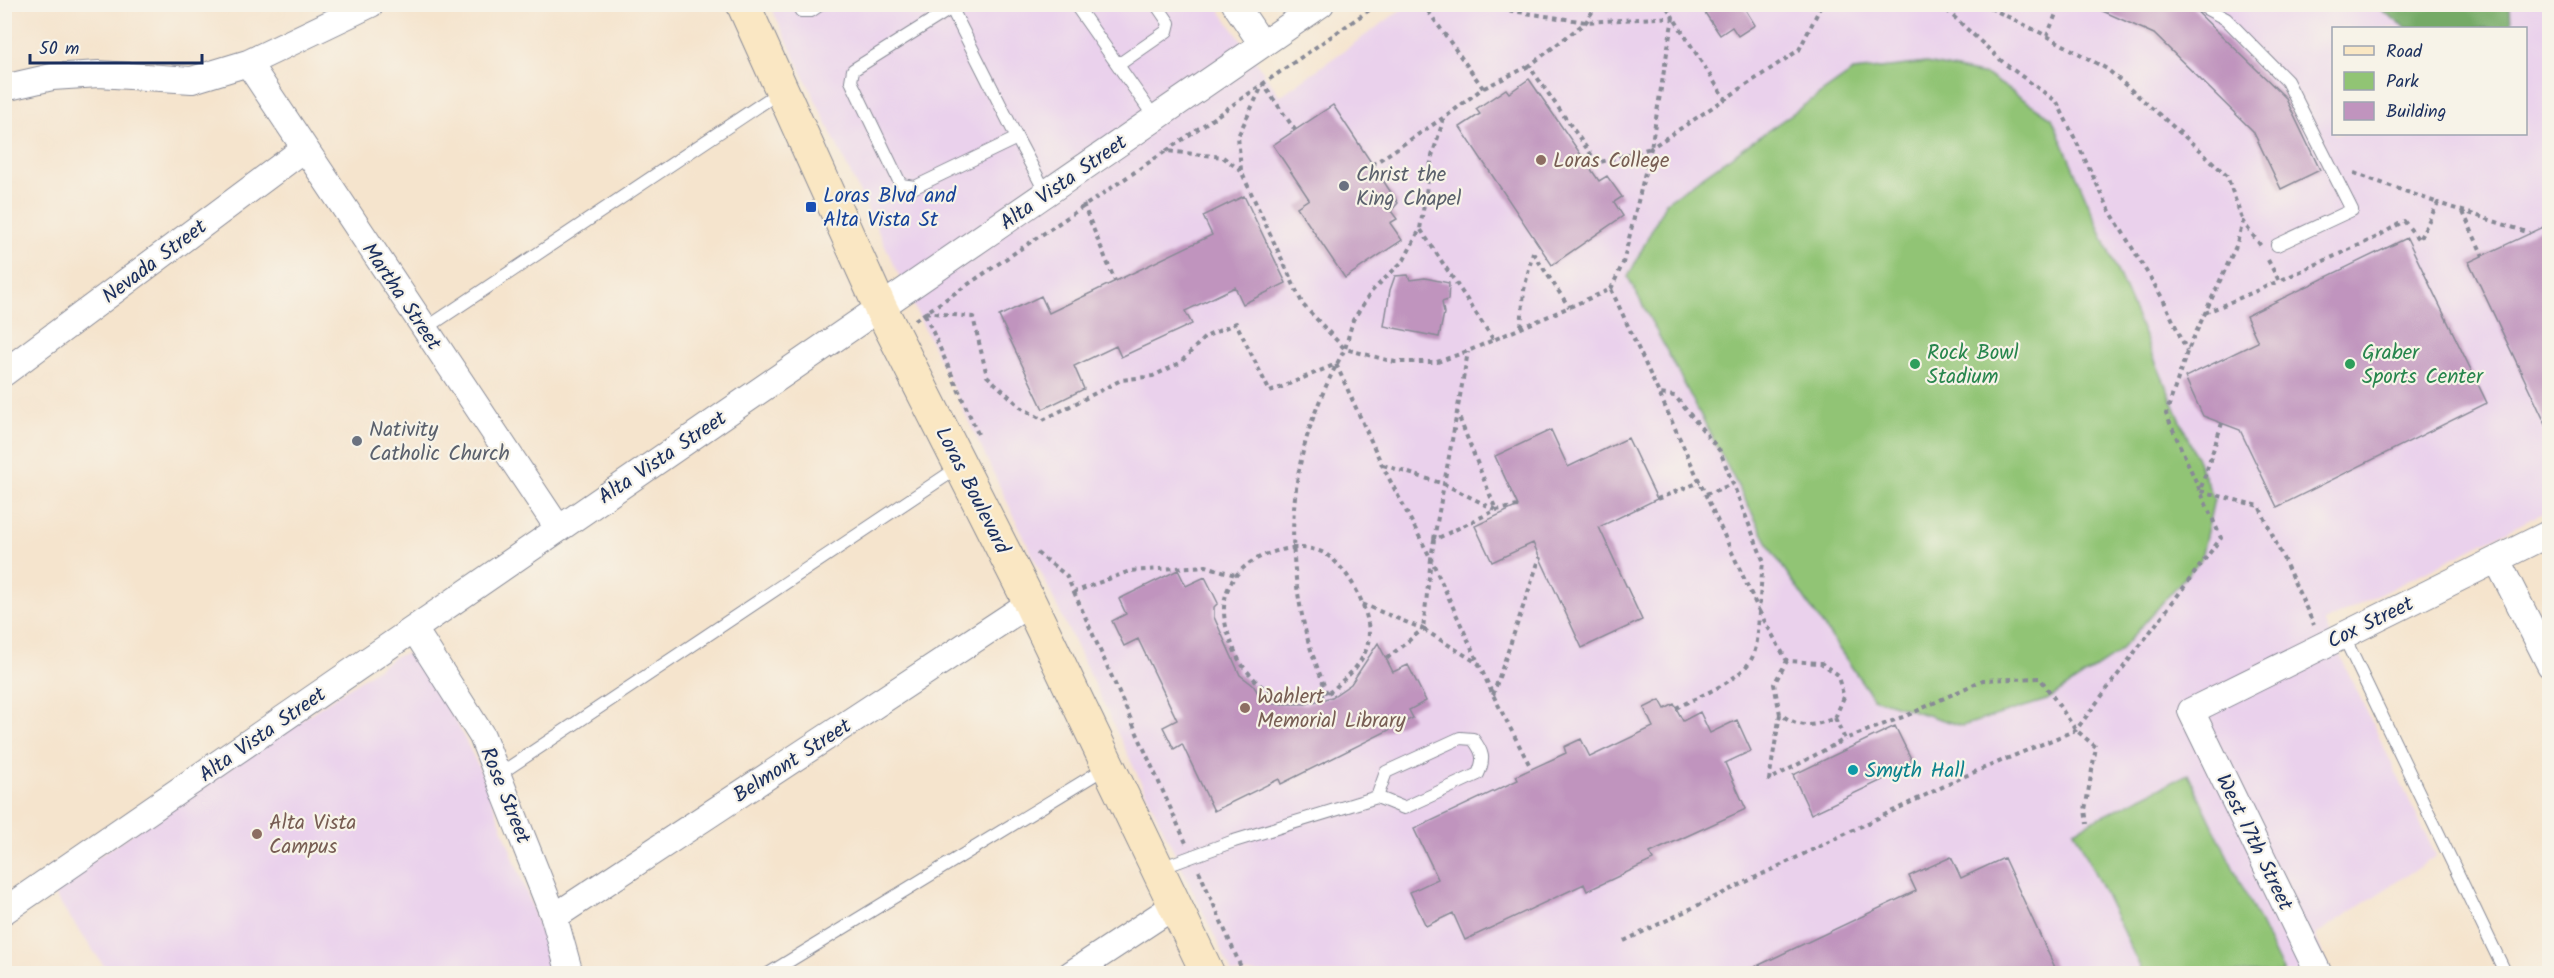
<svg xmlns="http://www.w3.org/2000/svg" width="2554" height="978" font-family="Kalam,sans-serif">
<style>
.built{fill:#ead1ec;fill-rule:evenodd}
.green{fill:#91c474;stroke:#567a69;stroke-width:1.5}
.forest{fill:#74aa66;stroke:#486c62;stroke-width:1.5}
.building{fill:#c094be}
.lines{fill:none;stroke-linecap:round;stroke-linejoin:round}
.service-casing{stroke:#888a96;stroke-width:14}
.minor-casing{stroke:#888a96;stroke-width:28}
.secondary-casing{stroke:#888a96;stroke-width:35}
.path{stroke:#888a96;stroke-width:4;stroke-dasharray:4.5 4.5;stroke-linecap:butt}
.service{stroke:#fff;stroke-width:12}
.minor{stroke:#fff;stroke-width:26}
.secondary{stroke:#fae7c3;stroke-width:33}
.education-dot{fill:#8d6e63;stroke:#f7f3e8;stroke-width:2}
.worship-dot{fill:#6b7280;stroke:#f7f3e8;stroke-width:2}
.transit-dot{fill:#1a4fb4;stroke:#f7f3e8;stroke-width:2}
.leisure-dot{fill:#2e9e5b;stroke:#f7f3e8;stroke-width:2}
.culture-dot{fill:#0f9aa8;stroke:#f7f3e8;stroke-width:2}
.labels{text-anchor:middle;stroke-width:4.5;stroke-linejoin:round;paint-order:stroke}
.education-label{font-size:21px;fill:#785e54;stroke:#f7f3e8;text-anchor:start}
.worship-label{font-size:21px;fill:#5b616d;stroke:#f7f3e8;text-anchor:start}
.street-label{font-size:21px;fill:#1b2f5e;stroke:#f7f3e8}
.transit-label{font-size:21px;fill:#164399;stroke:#f7f3e8;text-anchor:start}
.leisure-label{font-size:21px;fill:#27864d;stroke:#f7f3e8;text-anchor:start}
.culture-label{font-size:21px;fill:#0d838f;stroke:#f7f3e8;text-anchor:start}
</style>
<rect width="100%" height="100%" fill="#f7f3e8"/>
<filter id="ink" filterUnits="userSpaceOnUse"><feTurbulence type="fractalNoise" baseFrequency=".0167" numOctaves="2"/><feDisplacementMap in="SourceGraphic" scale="12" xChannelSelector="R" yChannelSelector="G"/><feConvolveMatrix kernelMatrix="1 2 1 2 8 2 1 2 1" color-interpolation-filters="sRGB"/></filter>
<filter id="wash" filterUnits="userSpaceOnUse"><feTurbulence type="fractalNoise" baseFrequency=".008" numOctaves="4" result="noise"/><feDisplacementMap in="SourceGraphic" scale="24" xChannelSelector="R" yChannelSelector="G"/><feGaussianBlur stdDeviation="1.35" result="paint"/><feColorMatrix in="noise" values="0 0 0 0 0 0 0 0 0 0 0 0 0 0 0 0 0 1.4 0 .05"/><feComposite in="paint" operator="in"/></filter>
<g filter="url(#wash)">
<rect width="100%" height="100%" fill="#f5e4cd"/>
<path class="built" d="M770 5H1216L1280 96 1408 5H2549V510L2324 622 2436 856 2315 935 2330 973H1232ZM2334 28H2526V134H2334Z
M405 654 418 656 452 713 482 774 557 973H109L50 889 396 656Z"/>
<path class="green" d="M1926 63 1987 75 2052 118 2214 499 2201 559 2117 654 2047 700 1962 726 1873 698 1773 553 1628 277 1666 202 1853 71Z
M2188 774 2284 973H2143L2074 830Z"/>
<path class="forest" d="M2374 5H2510L2511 28H2406Z"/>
<g id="blocks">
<path class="building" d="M1699 4H1742L1755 25 1738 36 1732 27 1720 35Z
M2087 4 2190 5 2285 97 2320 170 2281 189 2253 131 2154 34Z
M1529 79 1599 181 1607 176 1622 197 1614 202 1623 216 1552 265 1460 127 1480 114 1476 109 1506 89 1509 93Z
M1333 105 1398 203 1391 211 1397 219 1390 223 1402 240 1345 278 1297 207 1309 199 1273 145Z
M1244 196 1286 283 1243 304 1235 287 1185 311 1192 324 1121 357 1116 346 1074 366 1084 389 1043 409 999 316 1041 296 1049 313 1212 235 1203 216Z
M2550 224V433L2469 262Z
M2407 238 2487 403 2277 507 2240 430 2203 416 2185 377 2258 342 2246 316Z
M1408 275 1410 280 1425 278 1449 283 1448 300 1442 302 1444 313 1439 337 1384 326 1390 290 1395 276Z
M1551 430 1568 467 1628 438 1657 499 1599 527 1642 620 1582 648 1533 543 1492 562 1475 526 1518 506 1495 456Z
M1178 570 1186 586 1205 577 1218 603 1214 607V617L1240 675 1253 685 1260 696 1274 704H1306L1332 697 1351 684 1378 643 1393 672 1408 665 1426 701 1409 710 1413 718 1281 784 1279 779 1214 811 1182 744 1174 749 1163 727 1177 720 1138 639 1124 646 1112 621 1126 614 1119 599Z
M1660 700 1665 709 1674 704 1683 721 1700 712 1710 733 1737 720 1751 751 1725 763 1746 809 1650 853 1653 860 1587 891 1584 884 1465 940 1453 913 1426 926 1410 892 1438 879 1414 829 1518 780 1516 776 1566 753 1564 747 1581 739 1590 757 1653 727 1644 708Z
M1895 726 1914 765 1811 814 1793 775Z
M1951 857 1961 878 2004 858 2058 974H1740L1916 891 1909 876Z"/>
</g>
</g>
<g filter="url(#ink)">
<use href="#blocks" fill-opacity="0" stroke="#888a96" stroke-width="1.5"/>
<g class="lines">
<g class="service-casing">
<path id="service" d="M797 4 801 11H811L821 4
M1075 4 1155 118
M2198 4 2226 19 2287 81 2352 210 2277 245
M952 9 1017 138 915 187 901 185 851 81 853 70 958 4
M1118 65 1167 31 1169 23 1156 4
M1017 138 1046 193
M425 329 781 91
M2343 635 2506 974
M498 775 959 467
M1158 869 1234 841 1377 797 1386 772 1460 738 1473 739C1483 752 1485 759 1478 774L1404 808 1377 797
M768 974 1107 767"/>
</g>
<g class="minor-casing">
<path id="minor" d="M1235 4 1262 44
M248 63 558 528
M4 88 52 77 99 74 192 80 248 63 371 4
M4 373 304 149
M2497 560 2550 665
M414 629 482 736 554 917 570 974
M4 911 1321 4
M554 917 1030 603
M1071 974 1174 906
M2319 974 2191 711 2550 533"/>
</g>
<g class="secondary-casing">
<path id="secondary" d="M743 4 880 307 1030 603 1208 974"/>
</g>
<path class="path" d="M1423 4 1483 88 1444 118 1432 156 1420 229 1404 260 1372 291 1353 320 1345 349 1395 362H1437L1468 351 1611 289 1759 611 1763 560 1720 451 1675 396 1659 394
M1465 4 1586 22 1673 17 1665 4
M1597 4 1586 22 1529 66 1597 163 1651 148 1673 17 1725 99
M1940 4 2005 64 2057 102 2110 211 2163 299 2187 351
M1982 4 2047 36 2060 4
M2047 36 2107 69 2200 150 2227 176 2243 222
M1484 88 1529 66
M1166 151 1378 4
M1372 165 1443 118
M1241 170 1238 136 1263 84 1295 130
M2354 173 2438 203
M1083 204 1115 281
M2463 212 2483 256
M1421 230 1493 339
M1533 253 1569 307
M2268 260 2279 281 2375 238 2404 221 2419 240 2438 203 2530 233
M1611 289 1623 263 1651 148 1799 50 1822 4
M2205 313 2279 281
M915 320 1166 151 1223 157 1241 171 1303 305 1345 349C1293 441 1281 526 1305 629 1310 651 1320 673 1327 694
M1521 327 1524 290 1533 252
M2222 423 2200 491 2259 506 2314 625
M978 434 924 312 973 317 987 376 1022 408 1043 420 1121 380 1153 376 1180 363 1205 337 1236 323 1270 392 1336 364 1382 465 1431 559 1423 629 1479 664
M1383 465 1444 484 1496 510 1457 412
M1706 494 1733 484
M1657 499 1700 482
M1518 506 1496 510 1434 540 1431 559 1493 695 1530 766
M1434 539 1468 352
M1292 548C1304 548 1317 548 1327 555 1351 571 1376 619 1367 647 1363 660 1353 672 1343 680 1338 685 1332 692 1325 694 1312 698 1289 698 1275 694 1263 690 1255 680 1247 671 1238 661 1235 652 1230 639 1210 588 1242 555 1292 548Z
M1037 553 1066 575 1074 592 1130 571 1206 566 1235 575
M1074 592 1186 843
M1362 604 1423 629 1386 659
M1759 611 1787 661 1821 663 1837 674 1844 697 1835 718C1811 727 1802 729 1780 714L1774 684 1787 661
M1493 695 1540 557
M1676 708C1699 696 1733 684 1749 663 1759 649 1758 628 1759 612
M1780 714 1769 780 1845 739
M1835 718 1845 739 1908 715 1983 680 2040 678 2076 730 2096 747 2085 810 2087 824
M1199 871 1244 974
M1624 941 1965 776 2076 730 2221 538 2166 414 2187 352 2236 246 2243 222 2261 246"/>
<use href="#service" class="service"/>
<use href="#minor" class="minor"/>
<use href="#secondary" class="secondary"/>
</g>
</g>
<g class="education-dot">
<circle cx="1541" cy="160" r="6"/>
<circle cx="1245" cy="708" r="6"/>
<circle cx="257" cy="834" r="6"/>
</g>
<g class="worship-dot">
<circle cx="1344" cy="186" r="6"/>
<circle cx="357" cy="441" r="6"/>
</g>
<rect class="transit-dot" x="805" y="201" width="12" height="12" rx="3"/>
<g class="leisure-dot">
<circle cx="1915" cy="364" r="6"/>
<circle cx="2350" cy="364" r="6"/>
</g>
<circle class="culture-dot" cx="1853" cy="770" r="6"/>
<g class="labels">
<g class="education-label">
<text x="1553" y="167">Loras College</text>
<text x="1257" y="703">Wahlert<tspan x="1257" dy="24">Memorial Library</tspan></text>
<text x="269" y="829">Alta Vista<tspan x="269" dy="24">Campus</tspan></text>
</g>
<g class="worship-label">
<text x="1356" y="181">Christ the<tspan x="1356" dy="24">King Chapel</tspan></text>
<text x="369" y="436">Nativity<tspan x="369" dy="24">Catholic Church</tspan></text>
</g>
<g class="street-label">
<text transform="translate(1063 182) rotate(-35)" y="7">Alta Vista Street</text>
<text transform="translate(154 261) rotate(-37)" y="7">Nevada Street</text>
<text transform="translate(402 296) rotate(56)" y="7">Martha Street</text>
<text transform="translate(662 457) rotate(-34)" y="7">Alta Vista Street</text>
<text transform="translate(973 490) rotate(63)" y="7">Loras Boulevard</text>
<text transform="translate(2370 622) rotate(-26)" y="7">Cox Street</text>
<text transform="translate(262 734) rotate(-35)" y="7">Alta Vista Street</text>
<text transform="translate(792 760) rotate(-33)" y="7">Belmont Street</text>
<text transform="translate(506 795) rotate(68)" y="7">Rose Street</text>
<text transform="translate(2255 842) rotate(64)" y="7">West 17th Street</text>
</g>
<g class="transit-label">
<text x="823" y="202">Loras Blvd and<tspan x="823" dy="24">Alta Vista St</tspan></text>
</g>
<g class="leisure-label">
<text x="1927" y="359">Rock Bowl<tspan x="1927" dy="24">Stadium</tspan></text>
<text x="2362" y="359">Graber<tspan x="2362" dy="24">Sports Center</tspan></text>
</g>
<g class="culture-label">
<text x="1865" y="777">Smyth Hall</text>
</g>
</g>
<rect width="2554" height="978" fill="none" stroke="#f7f3e8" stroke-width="24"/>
<rect x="2332" y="27" width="195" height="108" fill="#f7f3e8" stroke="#9fa5b1" stroke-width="1.5"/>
<rect x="2344" y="46" width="30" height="9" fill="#fae7c3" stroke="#9fa5b1" stroke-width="1.5"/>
<text x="2386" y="57" font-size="18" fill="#1b2f5e">Road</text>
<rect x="2344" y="72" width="30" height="18" fill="#91c474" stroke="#9fa5b1" stroke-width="1.5"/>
<text x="2386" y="87" font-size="18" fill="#1b2f5e">Park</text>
<rect x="2344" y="102" width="30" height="18" fill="#c094be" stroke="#9fa5b1" stroke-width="1.5"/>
<text x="2386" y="117" font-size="18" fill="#1b2f5e">Building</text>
<path d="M30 54v9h172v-9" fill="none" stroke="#1b2f5e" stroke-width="3"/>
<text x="39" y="54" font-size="18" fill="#1b2f5e" stroke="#f7f3e8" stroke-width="4.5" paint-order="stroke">50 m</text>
</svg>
